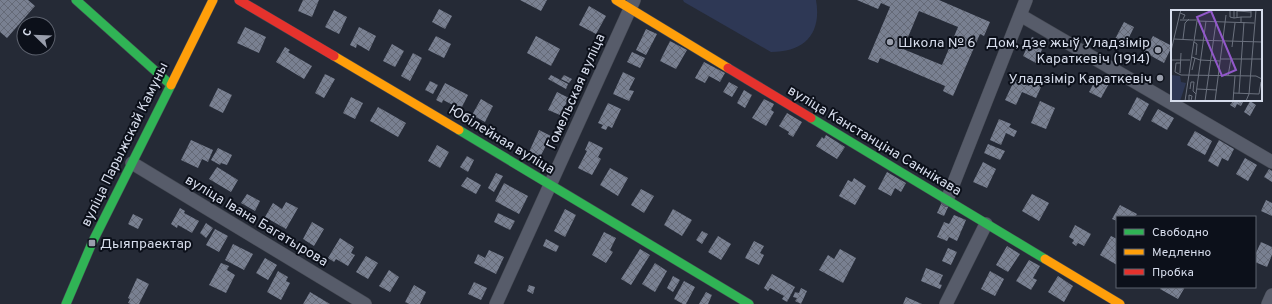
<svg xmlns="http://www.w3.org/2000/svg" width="1272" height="304" font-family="Overpass,sans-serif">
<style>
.garden{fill:#2e3855}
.building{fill:url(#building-cross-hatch);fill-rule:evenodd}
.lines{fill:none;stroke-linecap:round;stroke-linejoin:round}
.street-casing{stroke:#434751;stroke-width:14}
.fast-casing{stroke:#434751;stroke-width:10}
.slow-casing{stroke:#434751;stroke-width:10}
.jam-casing{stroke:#434751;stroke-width:10}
.street{stroke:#575c6a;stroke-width:13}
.fast{stroke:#30b455;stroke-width:9}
.slow{stroke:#ff9f0a;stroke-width:9}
.jam{stroke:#e5322d;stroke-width:9}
.poi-dot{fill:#999eac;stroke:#0c101a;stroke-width:1.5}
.labels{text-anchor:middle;stroke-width:4;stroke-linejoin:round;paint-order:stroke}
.poi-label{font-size:14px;fill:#d7ddec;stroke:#0c101a;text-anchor:start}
.street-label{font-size:14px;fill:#d7ddec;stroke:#0c101a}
.inset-road{fill:none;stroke:#6c727f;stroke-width:1}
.view{fill:#9258ca;fill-opacity:0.15;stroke:#9258ca;stroke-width:2}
.inset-edge{fill:none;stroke:#d7ddec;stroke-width:2}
</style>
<defs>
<pattern id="building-cross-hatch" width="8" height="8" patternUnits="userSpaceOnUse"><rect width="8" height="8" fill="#798091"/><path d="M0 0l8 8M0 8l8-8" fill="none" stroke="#656a77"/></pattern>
</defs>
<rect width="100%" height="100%" fill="#252a36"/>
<path class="garden" d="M683 0H816C822 34 804 52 771 52L684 2Z"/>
<path class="building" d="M0 0H28L35 6 7 38 0 32Z
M303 0H319L312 17 298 11Z
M520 0H547L541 11Z
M857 0H939L990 22 984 36 980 34 953 96 943 91 945 86 880 58 878 63 868 59 890 7 881 3 878 9ZM919 11 958 27 942 65 903 49Z
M589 6 606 16 596 34 579 25Z
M439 9 452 16 445 29 432 22Z
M334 10 347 17 339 34 325 27Z
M1124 22 1134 27 1126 44 1115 39Z
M245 27 266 37 259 53 237 43Z
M359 27 376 36 369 51 357 44 356 48 350 45Z
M646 29 657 34 646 55 636 50Z
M436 36 451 44 444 58 428 50Z
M536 36 560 49 551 66 527 53Z
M1153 36 1172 46 1164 63 1144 52Z
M1032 37 1045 43 1036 63 1023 56Z
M670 41 687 50 676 69 660 61Z
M392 44 404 51 395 67 383 61Z
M285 47 290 50 288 52 312 66 304 79 276 62Z
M632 52 645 58 640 68 627 62Z
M413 53 422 58 410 81 401 76Z
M704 62 725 73 720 82 709 76 705 83 695 78Z
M623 72 635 78 629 90 634 91 629 101 613 94Z
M325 74 335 79 324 98 315 93Z
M1099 74 1111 80 1101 98 1089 92Z
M551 75 568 84 566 89 548 79Z
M564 75 572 79 569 83 561 79Z
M1015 79 1029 86 1031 80 1042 85 1036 98 1022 92 1016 105 1005 100Z
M430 81 438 85 433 94 425 90Z
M729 82 738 87 732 97 723 92Z
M445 83 468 95 461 109 443 100 442 103 436 100Z
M218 88 232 95 223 113 209 106Z
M744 90 752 95 745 108 737 103Z
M557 92 569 98 560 115 548 110Z
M351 97 363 103 355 119 343 113Z
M1137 97 1149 104 1140 121 1128 114Z
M481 99 493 106 485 122 472 115Z
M764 99 774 104 771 110 774 112 766 126 752 118Z
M1237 100H1244L1241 106 1237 104 1235 108 1230 105 1233 101 1235 102Z
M1040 101 1055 108 1046 129 1031 123Z
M1250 101 1256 105 1250 116 1244 112Z
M608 103 621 109 612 128 608 126 606 130 601 128 603 125 598 123Z
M378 107 406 123 398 137 370 121Z
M1158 109 1174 118 1167 130 1151 121Z
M787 113 802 122 793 137 788 134 789 132 779 126Z
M999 119 1011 124 1009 127 1017 131 1014 137 1006 133 1001 145 990 140Z
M539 130 553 137 551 141 549 140 540 157 529 152Z
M1195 131 1212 141 1205 155 1187 145Z
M826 135 845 147 837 159 816 146 822 137 824 139Z
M191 140 213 150 208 162 202 159 198 168 181 160Z
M1219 140 1234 149 1228 161 1222 158 1218 167 1208 161Z
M589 141 603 148 598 157 601 159 592 175 578 168 587 151 585 150Z
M988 144 1005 151 1000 160 984 153Z
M437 145 449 152 440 168 428 161Z
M218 148 232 155 227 165 221 163 220 165 211 160Z
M467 156 474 160 468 172 460 167Z
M1245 158 1257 165 1248 181 1236 174Z
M983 162 996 169 987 188 973 182Z
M217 167 238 180 231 192 209 179Z
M610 168 628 178 618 196 600 185Z
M1269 169 1272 171V182L1264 177Z
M887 172 906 183 901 192 895 188 891 196 878 189Z
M496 173 503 176 494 192 488 188Z
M467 177 481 185 476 194 461 186Z
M854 178 866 186 855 205 839 196 848 180 852 182Z
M504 183 528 196 519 214 495 201Z
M641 189 654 196 644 213 631 205Z
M247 194 260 201 255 211 241 203Z
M1032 194 1049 203 1039 221 1022 211Z
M1266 200 1272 203V216L1261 211Z
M286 202 298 208 286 229 265 217 273 203 282 209Z
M942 202 949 205 944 216 937 213Z
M1120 205 1137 214 1135 217H1117V221L1112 219Z
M180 208 185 211 184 213 199 221 192 233 178 225 177 228 171 224Z
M565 209 576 215 565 237 554 231Z
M673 209 692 220 682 236 664 225Z
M498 213 515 221 510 230 494 222Z
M133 214 143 219 138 229 128 224Z
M954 215 966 220 957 241 949 237 947 241 937 237 944 222 949 224Z
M312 222 324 229 314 246 303 239Z
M206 223 213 228 206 238 200 233Z
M1075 225 1091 234 1084 246 1078 243 1076 246 1072 243 1074 240 1069 237Z
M215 229 228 236 219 252 206 245Z
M702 231 708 234 702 244 696 240Z
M604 232 616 238 610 250 613 252 606 263 592 255Z
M718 236 731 244 721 260 708 252Z
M1111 236 1117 239V265L1100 255Z
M340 238 354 247 351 253 355 255 348 266 336 259 334 262 328 258Z
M546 239 559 246 556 252 543 246Z
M754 241 764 246 760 253 764 255 759 265 745 258Z
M1261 242 1272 247V255L1267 267 1255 262V255Z
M233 244 253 254 244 270 225 260Z
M1007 246 1020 254 1008 272 996 265Z
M948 248 957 252 951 265 942 261Z
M640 249 650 255 631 285 621 279Z
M840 249 856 258 843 283 819 270 828 255 834 259Z
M489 250 504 257 496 274 474 263 478 254 485 258Z
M366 256 378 263 368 279 356 272Z
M265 258 277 265 268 280 256 273Z
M1029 260 1040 266 1033 278 1037 280 1031 290 1016 281Z
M221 263 229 266 227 270 235 275 226 293 209 285Z
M655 263 667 271 655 292 642 284Z
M926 268 943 275 939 284 942 285 940 289 921 281Z
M389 270 399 277 390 292 379 286Z
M278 271 288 277 286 281 290 283 281 300 267 292Z
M990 271 1004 279 995 296 981 289Z
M772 274 795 287 787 302 782 299 784 296 770 288 768 291 764 288Z
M673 276 680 280 673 292 667 288Z
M1058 276 1073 286 1064 302 1048 292Z
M137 278 149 284 139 304H131L128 303 130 299 128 298Z
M684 281 695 287 686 304H683L674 299Z
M474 282 487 288 481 300 468 294Z
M414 285 426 292 420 304H409L405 302Z
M529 285 535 287 533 294 527 291Z
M1161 287H1185L1178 299 1160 289Z
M801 288 807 291 801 304 795 301 797 298 793 297 795 292 799 293Z
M310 292 330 304H303Z
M706 292 712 295 708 304H699Z
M906 297 922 304H903Z"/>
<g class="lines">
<g class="street-casing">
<path id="street" d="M1020 15 1272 162
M132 163 365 304
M947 200 1026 0
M496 304 634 0
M946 304 986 224
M1268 304 1272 295"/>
</g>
<g class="fast-casing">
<path id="fast" d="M811 118 1045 259
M459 130 749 304
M66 304 92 243 171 85 76 0"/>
</g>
<g class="slow-casing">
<path id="slow" d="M616 0 728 68
M334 56 459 130
M171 85 213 0
M1045 259 1120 304"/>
</g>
<g class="jam-casing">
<path id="jam" d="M239 0 334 56
M728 68 811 118"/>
</g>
<use href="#street" class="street"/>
<use href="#fast" class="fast"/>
<use href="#slow" class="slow"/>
<use href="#jam" class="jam"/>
</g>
<g class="poi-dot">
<circle cx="890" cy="42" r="4"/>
<circle cx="1158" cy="50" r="4"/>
<circle cx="1160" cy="78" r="4"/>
<rect x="88" y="239" width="8" height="8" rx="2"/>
</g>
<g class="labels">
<g class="poi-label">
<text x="898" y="47">Школа № 6</text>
<text x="1150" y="47" text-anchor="end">Дом, дзе жыў Уладзімір<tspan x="1150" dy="16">Караткевіч (1914)</tspan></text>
<text x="1152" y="83" text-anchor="end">Уладзімір Караткевіч</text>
<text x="100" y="248">Дыяпраектар</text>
</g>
<g class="street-label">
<text transform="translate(575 91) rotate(-66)" y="5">Гомельская вуліца</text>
<text transform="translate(502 139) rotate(31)" y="5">Юбілейная вуліца</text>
<text transform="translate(875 140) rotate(31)" y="5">вуліца Канстанціна Саннікава</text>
<text transform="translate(124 144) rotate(-64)" y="5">вуліца Парыжскай Камуны</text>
<text transform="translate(257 220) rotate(31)" y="5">вуліца Івана Багатырова</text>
</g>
</g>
<g transform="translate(1171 10)">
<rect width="91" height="91" fill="#252a36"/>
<path d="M0 65 9 66 10 72 15 73 9 91H0Z" fill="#2e3855"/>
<path class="inset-road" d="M10 0 9 3 14 5 12 9M70 7H80V1M63 8V0H59V7L63 8 70 7V12M66 8V1L80 2M9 10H26M3 29 22 30M12 29 14 13 18 9M23 30 91 32M23 32 26 34 25 45M61 37 64 13M0 41 9 3M21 47 29 50 49 51M50 49H91M0 50H19M10 53H5L4 62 10 65 85 66 91 69M21 60 24 48M9 63 10 43M57 66 60 49M19 79 20 72H23L22 81 25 84M26 79 46 80M62 83 88 84 90 72M68 83 73 12M14 91 26 11 83 13M18 91V85L21 86 20 91M24 91 35 11M34 91 45 12M44 91 55 5M62 91 64 66M75 91 78 84 85 0"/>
<path class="view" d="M40 1 65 60 51 66 26 7Z"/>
<rect width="91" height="91" class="inset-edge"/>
</g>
<rect x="1116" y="216" width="140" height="72" fill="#0c101a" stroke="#5d626e"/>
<rect x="1124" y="229" width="20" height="6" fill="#30b455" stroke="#5d626e"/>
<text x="1152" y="236" font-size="12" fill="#d7ddec">Свободно</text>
<rect x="1124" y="249" width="20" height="6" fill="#ff9f0a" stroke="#5d626e"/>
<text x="1152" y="256" font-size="12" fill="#d7ddec">Медленно</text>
<rect x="1124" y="269" width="20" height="6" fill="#e5322d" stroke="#5d626e"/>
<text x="1152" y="276" font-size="12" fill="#d7ddec">Пробка</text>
<g transform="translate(36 36) rotate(293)"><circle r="19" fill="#0c101a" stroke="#5d626e"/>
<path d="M0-3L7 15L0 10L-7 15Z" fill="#999eac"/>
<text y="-6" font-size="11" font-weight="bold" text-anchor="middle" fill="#d7ddec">С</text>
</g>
</svg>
